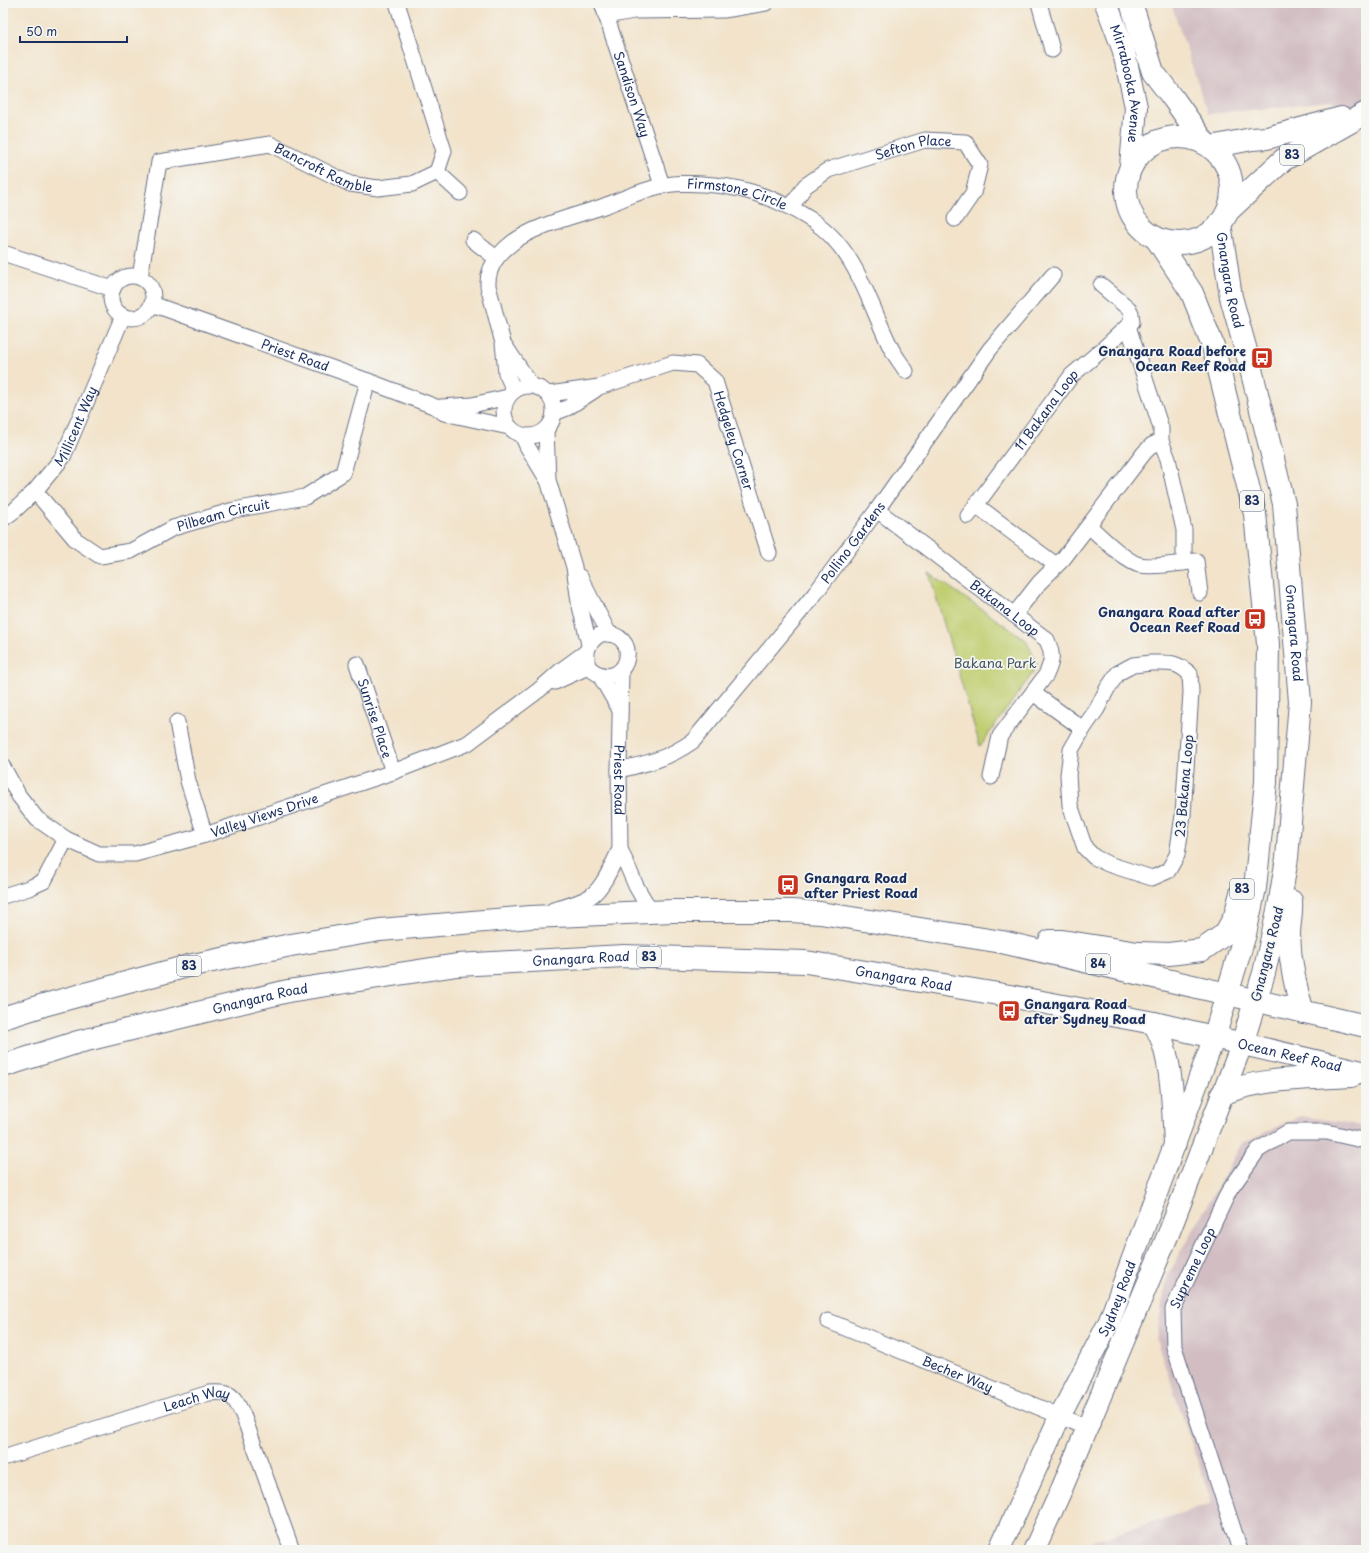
<svg xmlns="http://www.w3.org/2000/svg" width="1369" height="1553" font-family="'Playpen Sans',sans-serif">
<style>
.industrial{fill:#d2bec2}
.green{fill:#c0ce6f;stroke:#6e7e66}
.lines{fill:none;stroke-linecap:round;stroke-linejoin:round}
.street-casing{stroke:#666e84;stroke-width:17}
.secondary-casing{stroke:#666e84;stroke-width:23}
.primary-casing{stroke:#666e84;stroke-width:24}
.street{stroke:#fff;stroke-width:15}
.secondary{stroke:#fff;stroke-width:21}
.primary{stroke:#fff;stroke-width:22}
.labels{text-anchor:middle;stroke-width:3.5;stroke-linejoin:round;paint-order:stroke}
.shield{fill:#f6f6f2;stroke:#5d6b8a;stroke-width:1}
.shield-label{font-size:12px;font-weight:bold;fill:#1b2f5e}
.street-label{font-size:13px;fill:#1b2f5e;stroke:#f6f6f2}
.poi-label{font-size:13px;font-weight:bold;fill:#1b2f5e;stroke:#f6f6f2;text-anchor:end}
.park-label{font-size:13px;fill:#445762;stroke:#f6f6f2}
</style>
<rect width="100%" height="100%" fill="#f6f6f2"/>
<filter id="ink" filterUnits="userSpaceOnUse"><feTurbulence type="fractalNoise" baseFrequency=".025" numOctaves="2"/><feDisplacementMap in="SourceGraphic" scale="8" xChannelSelector="R" yChannelSelector="G"/><feConvolveMatrix kernelMatrix="1 2 1 2 8 2 1 2 1" color-interpolation-filters="sRGB"/></filter>
<filter id="wash" filterUnits="userSpaceOnUse"><feTurbulence type="fractalNoise" baseFrequency=".012" numOctaves="4" result="noise"/><feDisplacementMap in="SourceGraphic" scale="16" xChannelSelector="R" yChannelSelector="G"/><feGaussianBlur stdDeviation="0.9" result="paint"/><feColorMatrix in="noise" values="0 0 0 0 0 0 0 0 0 0 0 0 0 0 0 0 0 1.4 0 .05"/><feComposite in="paint" operator="in"/></filter>
<g filter="url(#wash)">
<rect width="100%" height="100%" fill="#f2e3ca"/>
<path class="industrial" d="M1171 3H1366V116L1331 102 1208 114Z
M1300 1116 1342 1122 1366 1127V1550H1066L1212 1503 1156 1339 1167 1277 1242 1143Z"/>
<path class="green" d="M929 573 1026 640 1037 664 1032 674 980 746Z"/>
</g>
<g filter="url(#ink)">
<g class="lines">
<g class="street-casing">
<g id="street">
<path id="s1" d="M602 3 662 185"/>
<path d="M1039 3 1052 50"/>
<path d="M606 16 634 11 724 10 766 3"/>
<path d="M437 172 460 193"/>
<path id="s2" d="M791 207 805 186 828 170 925 140 965 142 980 165 973 193 955 219"/>
<path d="M473 240 496 258"/>
<path d="M3 253 113 289"/>
<circle cx="132" cy="297" r="21"/>
<path id="s3" d="M140 277 159 162 270 144 350 184 378 188 412 184 437 172 444 151 397 3"/>
<path id="s4" d="M152 304 368 381 436 407 444 413 509 427"/>
<path d="M1128 326 1161 428V441L1168 459 1184 530V563"/>
<path d="M505 346 531 385"/>
<circle cx="529" cy="411" r="25"/>
<path id="s5" d="M514 390 506 373 503 343 488 286C487 267 498 254 512 243 535 225 576 216 604 206 623 199 642 190 661 186 672 183 692 183 703 184 743 186 780 199 813 221 857 250 869 304 891 348 895 356 901 363 906 371"/>
<path id="s6" d="M549 394 599 387 673 363 697 365 715 381 769 553"/>
<path d="M441 407 472 405 508 397"/>
<path d="M554 413 567 408 595 390"/>
<path d="M546 430 548 480 574 567 579 602 589 644"/>
<path d="M522 435 527 446 547 479"/>
<path id="s7" d="M35 491 76 540 100 556 131 551 173 528 234 510 305 497 343 473 368 381"/>
<path d="M976 505 1056 565"/>
<path id="s8" d="M877 510 1047 640C1053 654 1053 660 1046 675L1000 736 991 777"/>
<path id="s9" d="M968 516 1072 375 1103 349 1132 322 1131 313 1128 308 1101 285"/>
<path id="s10" d="M3 519 15 510 35 491 63 457 123 316"/>
<path d="M1089 526C1100 536 1127 563 1140 565 1153 568 1182 563 1196 561L1200 593"/>
<path d="M580 577 609 634"/>
<path d="M1014 615 1039 583 1063 559 1144 453 1152 445 1161 441"/>
<path d="M601 634C643 631 629 686 599 674 595 673 591 669 588 667 585 652 587 642 601 634Z"/>
<path d="M1151 663C1169 663 1176 661 1190 674L1191 692 1183 815 1177 855 1168 871 1152 878 1108 864 1094 857 1085 848 1070 805 1068 775 1071 750 1083 729 1097 709 1107 689 1118 673 1133 665Z"/>
<path id="s11" d="M357 664 393 772"/>
<path id="s12" d="M621 670 619 770 620 849 636 886 651 912"/>
<path d="M599 674 620 710"/>
<path d="M555 682 588 667"/>
<path d="M1033 693 1083 729"/>
<path d="M177 722 188 781 205 835"/>
<path id="s13" d="M3 767 19 796 37 819 66 839 99 854H135L205 835 393 772 468 743 539 690 564 668 586 652"/>
<path id="s14" d="M619 770C649 763 667 759 693 741L814 595 877 510 990 349 1053 275"/>
<path d="M3 896 29 888 44 881 66 839"/>
<path d="M553 910C565 907 580 903 591 896 604 887 613 863 620 849"/>
<path id="s15" d="M828 1321 1060 1416 1087 1428"/>
<path id="s16" d="M3 1458 209 1393C232 1391 233 1395 243 1415L292 1550"/>
<path id="s17" d="M1240 1550 1174 1347 1173 1309 1229 1191 1258 1150 1288 1132H1327L1366 1141"/>
</g>
</g>
<g class="secondary-casing">
<g id="secondary">
<path id="s18" d="M999 1550 1060 1416 1109 1322 1214 1038"/>
<path d="M1034 1550 1060 1493 1170 1230 1242 1044"/>
</g>
</g>
<g class="primary-casing">
<g id="primary">
<path id="s19" d="M1106 3 1123 48 1136 107 1131 166"/>
<path d="M1131 3 1153 72 1173 98 1204 142"/>
<circle cx="1179" cy="190" r="53"/>
<path d="M1211 147 1252 139 1267 138 1341 118"/>
<path d="M1228 211 1283 160 1366 113"/>
<path id="s20" d="M1220 223 1231 297 1250 365 1284 504 1300 702 1287 858 1279 906 1264 973 1242 1044"/>
<path d="M1156 238 1192 293 1213 346 1255 514 1268 644 1266 782 1255 888 1245 934 1214 1038"/>
<path d="M1291 901C1292 912 1289 924 1289 935 1290 962 1295 987 1303 1012"/>
<path d="M1050 941H1062L1138 953 1169 954 1202 950 1225 934 1235 916 1241 893"/>
<path d="M3 1018 44 1005 188 966 291 945 380 930 531 917 673 911H792L820 913 1002 942 1366 1026"/>
<path d="M1154 1023C1157 1029 1161 1036 1163 1043 1173 1075 1173 1111 1175 1144"/>
<path id="s21" d="M3 1066 78 1042 288 991 457 965 624 956 806 962 1010 996 1154 1023 1366 1073"/>
<path d="M1222 1094C1261 1077 1308 1079 1351 1076"/>
</g>
</g>
<use href="#street" class="street"/>
<use href="#secondary" class="secondary"/>
<use href="#primary" class="primary"/>
</g>
</g>
<defs>
<g id="bus-square" transform="scale(1.15)"><rect x="-9" y="-9" width="18" height="18" rx="4" fill="#c8321e" stroke="#f6f6f2"/><path d="M-5-6H5V4H4V6H2V4H-2V6H-4V4H-5ZM-3.5-4V0h7V-4ZM-3.5 1.2v1.5H-2V1.2ZM2 1.2v1.5H3.5V1.2Z" fill="#fff"/></g>
</defs>
<g fill-rule="evenodd">
<use href="#bus-square" x="1262" y="358"/>
<use href="#bus-square" x="1255" y="619"/>
<use href="#bus-square" x="788" y="885"/>
<use href="#bus-square" x="1009" y="1011"/>
</g>
<g class="labels">
<g class="shield">
<rect x="1280" y="145" width="24" height="20" rx="3"/>
<rect x="1240" y="491" width="24" height="20" rx="3"/>
<rect x="1230" y="879" width="24" height="20" rx="3"/>
<rect x="637" y="947" width="24" height="20" rx="3"/>
<rect x="1086" y="954" width="24" height="20" rx="3"/>
<rect x="177" y="956" width="24" height="20" rx="3"/>
</g>
<g class="shield-label">
<text x="1292" y="159">83</text>
<text x="1252" y="505">83</text>
<text x="1242" y="893">83</text>
<text x="649" y="961">83</text>
<text x="1098" y="968">84</text>
<text x="189" y="970">83</text>
</g>
<g class="street-label">
<text dy="5" stroke="none"><textPath href="#s19" startOffset="84">Mirrabooka Avenue</textPath></text>
<text dy="5" stroke="none"><textPath href="#s1" startOffset="96">Sandison Way</textPath></text>
<text dy="5" stroke="none"><textPath href="#s2" startOffset="142">Sefton Place</textPath></text>
<text dy="5" stroke="none"><textPath href="#s3" startOffset="288">Bancroft Ramble</textPath></text>
<text dy="5" stroke="none"><textPath href="#s5" startOffset="397">Firmstone Circle</textPath></text>
<text dy="5" stroke="none"><textPath href="#s20" startOffset="58">Gnangara Road</textPath></text>
<text dy="5" stroke="none"><textPath href="#s4" startOffset="152">Priest Road</textPath></text>
<text dy="5" stroke="none"><textPath href="#s9" startOffset="132">11 Bakana Loop</textPath></text>
<text dy="5" stroke="none"><textPath href="#s10" startOffset="120">Millicent Way</textPath></text>
<text dy="5" stroke="none"><textPath href="#s6" startOffset="239">Hedgeley Corner</textPath></text>
<text dy="5" stroke="none"><textPath href="#s7" startOffset="224">Pilbeam Circuit</textPath></text>
<text dy="5" stroke="none"><textPath href="#s14" startOffset="335">Pollino Gardens</textPath></text>
<text dy="5" stroke="none"><textPath href="#s8" startOffset="161">Bakana Loop</textPath></text>
<text dy="5" stroke="none"><textPath href="#s20" startOffset="418">Gnangara Road</textPath></text>
<text dy="5" stroke="none"><textPath href="#s11" startOffset="57">Sunrise Place</textPath></text>
<text dy="5" stroke="none"><textPath href="#s12" startOffset="110">Priest Road</textPath></text>
<text transform="translate(1184 786) rotate(-85)" y="5">23 Bakana Loop</text>
<text dy="5" stroke="none"><textPath href="#s13" startOffset="305">Valley Views Drive</textPath></text>
<text transform="translate(1267 954) rotate(-76)" y="5">Gnangara Road</text>
<text dy="5" stroke="none"><textPath href="#s21" startOffset="590">Gnangara Road</textPath></text>
<text dy="5" stroke="none"><textPath href="#s21" startOffset="914">Gnangara Road</textPath></text>
<text dy="5" stroke="none"><textPath href="#s21" startOffset="266">Gnangara Road</textPath></text>
<text dy="5" stroke="none"><textPath href="#s21" startOffset="1308">Ocean Reef Road</textPath></text>
<text dy="5" stroke="none"><textPath href="#s17" startOffset="297">Supreme Loop</textPath></text>
<text dy="5" stroke="none"><textPath href="#s18" startOffset="278">Sydney Road</textPath></text>
<text dy="5" stroke="none"><textPath href="#s15" startOffset="140">Becher Way</textPath></text>
<text dy="5" stroke="none"><textPath href="#s16" startOffset="203">Leach Way</textPath></text>
</g>
<g class="poi-label">
<text x="1246" y="356">Gnangara Road before<tspan x="1246" dy="15">Ocean Reef Road</tspan></text>
<text x="1240" y="617">Gnangara Road after<tspan x="1240" dy="15">Ocean Reef Road</tspan></text>
<text x="804" y="883" text-anchor="start">Gnangara Road<tspan x="804" dy="15">after Priest Road</tspan></text>
<text x="1024" y="1009" text-anchor="start">Gnangara Road<tspan x="1024" dy="15">after Sydney Road</tspan></text>
</g>
<g class="park-label">
<text x="995" y="668">Bakana Park</text>
</g>
</g>
<rect width="1369" height="1553" fill="none" stroke="#f6f6f2" stroke-width="16"/>
<path d="M20 36v6h107v-6" fill="none" stroke="#1b2f5e" stroke-width="2"/>
<text x="26" y="36" font-size="12" fill="#1b2f5e" stroke="#f6f6f2" stroke-width="3" paint-order="stroke">50 m</text>
</svg>
